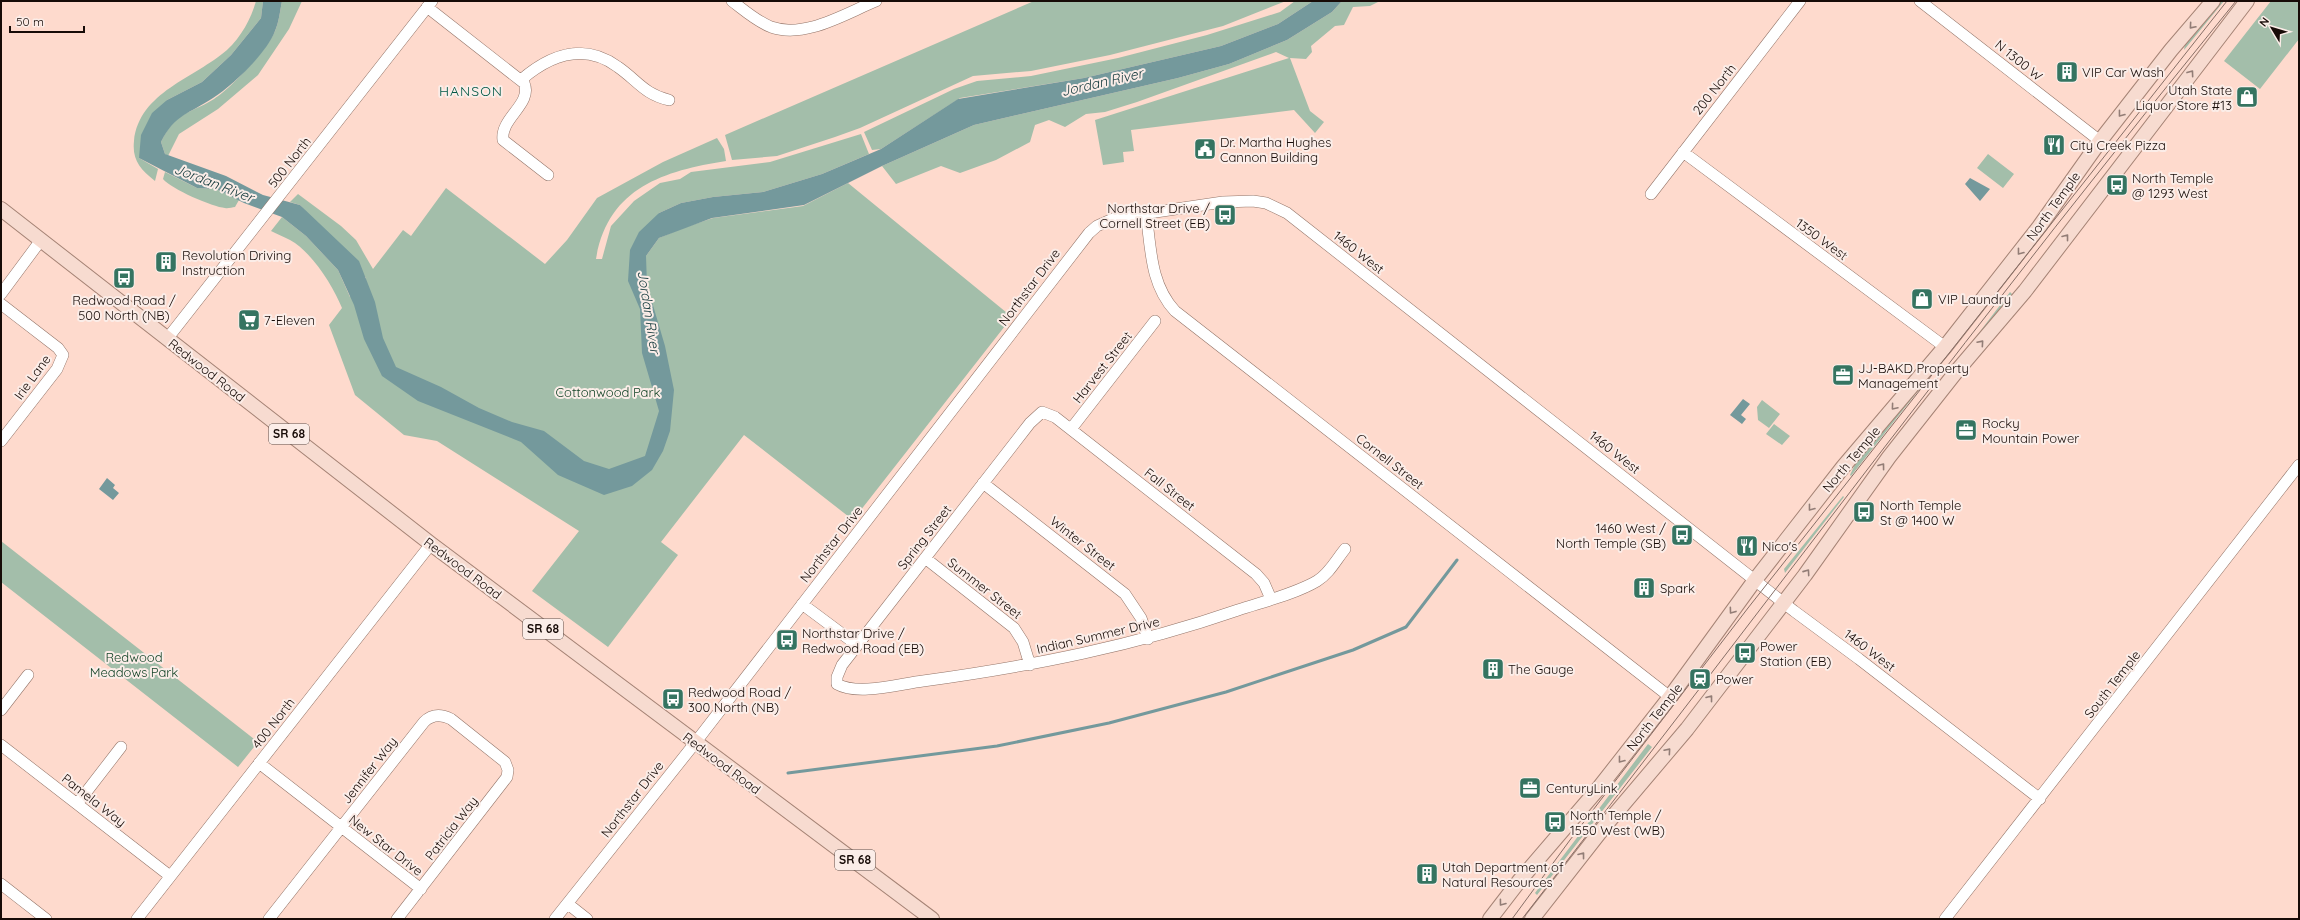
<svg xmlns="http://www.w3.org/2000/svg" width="2300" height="920" font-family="Quicksand,sans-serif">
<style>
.green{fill:#a3beaa}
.water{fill:#74999c}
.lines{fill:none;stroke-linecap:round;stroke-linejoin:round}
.stream{stroke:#74999c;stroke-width:3}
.minor-casing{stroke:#937468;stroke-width:12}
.major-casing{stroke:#a58375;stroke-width:16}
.minor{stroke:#fff;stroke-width:11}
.major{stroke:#f7dbd0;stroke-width:14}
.tram{stroke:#866e66;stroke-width:1}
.oneway{stroke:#927d76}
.labels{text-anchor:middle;stroke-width:4;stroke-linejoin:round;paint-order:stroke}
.shield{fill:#fbede8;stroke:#5b4f4a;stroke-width:1}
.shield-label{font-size:12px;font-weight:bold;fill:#170b07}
.street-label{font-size:13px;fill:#170b07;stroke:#fbede8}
.poi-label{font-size:13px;fill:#170b07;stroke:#fbede8;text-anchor:start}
.park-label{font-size:13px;fill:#134427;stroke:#fbede8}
.water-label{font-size:14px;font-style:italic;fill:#13393c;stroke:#fbede8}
.neighbourhood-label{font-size:14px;letter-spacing:1px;fill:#015845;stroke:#fbede8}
</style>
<rect width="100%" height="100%" fill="#fedacd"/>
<path class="green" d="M256 1H263L261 18 231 55 202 82 167 100 139 158 158 169 155 181C140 169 132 160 134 141 139 92 195 78 227 50 241 37 251 19 256 1Z
M282 1H302L289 29 258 75 218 109 179 134 168 156 165 154 161 142C176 111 188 115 214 99 231 88 267 50 275 31 279 22 280 11 282 1Z
M1034 1H1286L1223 26 1110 55 1031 71 973 76 860 128 835 137 777 156 732 160 725 135Z
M1295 1H1313L1278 24 1221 46 1084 78 960 98 881 149 872 150 864 132 954 89 977 81 1031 76 1118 58 1207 35 1280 12Z
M1342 1H1380L1370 6 1353 7 1344 25 1335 26 1311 46 1312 52 1306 59 1290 58 1310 111 1324 122 1315 133 1294 110 1131 130 1134 151 1123 152 1124 162 1103 165 1095 120 1289 58 1276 52 1137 102 1105 112 1086 114 1065 127 1049 120 1035 125 1030 142 996 160 960 173 941 166 896 184 882 166 974 125 1178 78 1229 64 1287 40 1332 12Z
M2220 1H2224L2184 50 2185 44Z
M2271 1H2299V39L2260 89 2224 61Z
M861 134 869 154 822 174 763 192 713 197 681 203 659 213 646 256 659 238 683 228 713 218 803 206 848 183 1012 317 853 520 744 435 661 542 678 555 608 647 532 591 579 531 437 441 404 435 355 395 329 325 342 308C333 286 312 252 290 240 284 237 277 234 271 231L282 217 306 236 338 270 350 297 366 278 300 205 290 202 298 194 341 226 356 240 373 269 403 230 411 236 446 188 545 264 567 240 597 198 663 162 717 138 724 149 726 161C663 171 608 188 596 259H602L611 226 634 201 660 183 680 179 691 172 770 162Z
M1988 154 2014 174 2003 188 1977 168Z
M165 172 197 188 216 189 239 200 235 207C232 207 228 209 225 208 213 207 171 189 163 179Z
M2010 292 2012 294 2010 300 1973 343 1972 342Z
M1933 372 1851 476 1850 475 1859 456Z
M1762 400 1780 414 1769 428 1758 420 1757 407Z
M1774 424 1790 436 1782 445 1766 434Z
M1843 496 1844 497 1785 573 1784 569Z
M1 541 258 742 238 767 1 582Z
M1648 744 1652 747 1537 895 1535 893Z"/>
<path class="water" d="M263 1H282C280 11 279 22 275 31 266 54 233 85 213 98 189 114 175 114 161 142L165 154 226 176 263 195 300 205 359 261 375 302 383 338 396 367 441 387 479 408 512 422 544 431 584 461 609 469 645 456 659 411 642 353 640 309 628 281 630 250 639 232 659 213 681 203 713 197 763 192 822 174 881 149 958 99 1084 78 1221 46 1278 24 1313 1H1342L1332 12 1287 40 1229 64 1178 78 974 125 882 166 804 205 712 218 659 238 646 256 647 285 665 346 674 390 670 431 663 451 652 470 632 486 604 495 558 475 521 442 418 401 382 376 364 339 354 305 338 270 306 236 282 217 244 203 216 189 197 188 139 158 141 135 152 113 167 100 202 82 231 55 261 18Z
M1970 178 1990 189 1980 201 1965 184Z
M1743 399 1750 404 1741 415 1746 419 1742 424 1730 415Z
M107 478 115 485 113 488 119 493 113 500 99 489Z"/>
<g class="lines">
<path class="stream" d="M788 773 997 746 1109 723 1226 692 1353 650 1406 627 1457 560"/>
<g class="minor-casing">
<path id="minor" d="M732 1C744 10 756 21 771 27 805 39 844 14 876 1
M1920 1 2100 141
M427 7 524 83C533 104 500 118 503 140L548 175
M521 80C550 55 584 42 618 67 638 81 644 94 669 100
M1683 152 1945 347
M1651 194 1800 1
M1146 213C1151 248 1150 284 1175 311L1670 697
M1 294 41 240
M1 304 58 348 63 355 57 369 1 441
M167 339 432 1
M1071 429 1155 321
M983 483 1125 594 1141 618 1148 639
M925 558 1014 628 1023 642 1030 665
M1271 599 1264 583 1256 574 1055 417 1042 412 1030 423 842 665 837 677V684C858 696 899 684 923 681 1032 666 1134 646 1238 610 1262 602 1295 594 1317 581 1329 574 1336 560 1345 549
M802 604 857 645
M1 710 28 675
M1 745 170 876
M259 763 421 889
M77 804 121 747
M1 884 46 919
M568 904 587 919
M137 919 431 544
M269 919 424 722C432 714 441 714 451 719L505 762 508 770 507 777 397 919
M555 919 695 743 1089 233 1097 226 1115 218 1223 202 1253 201 1266 203 1287 213 1794 611 1859 659 2040 799
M1945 919 2299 465"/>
</g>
<g class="major-casing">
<path id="major" d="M1 209 431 544 932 919
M1490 919 1520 880 1598 789 1670 697 1755 580 1843 467 1945 347 2039 227 2100 141 2171 50 2213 1
M1532 919 1604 827 1687 729 1805 575 1889 457 1956 372 2025 291 2247 1"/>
</g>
<use href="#minor" class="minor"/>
<use href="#major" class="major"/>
<path class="tram" d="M1512 919 1570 840 1748 608 2227 1
M1522 919C1760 613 1991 301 2236 1"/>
</g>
<defs><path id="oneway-chevron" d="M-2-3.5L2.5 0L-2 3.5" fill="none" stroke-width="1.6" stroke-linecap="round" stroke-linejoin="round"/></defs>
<g class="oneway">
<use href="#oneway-chevron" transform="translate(2192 26) rotate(131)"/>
<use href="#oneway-chevron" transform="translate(2191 73) rotate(-54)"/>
<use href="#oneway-chevron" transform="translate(2121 114) rotate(128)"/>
<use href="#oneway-chevron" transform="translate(2066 237) rotate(-52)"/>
<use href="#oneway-chevron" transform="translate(2020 252) rotate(128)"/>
<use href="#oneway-chevron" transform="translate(1981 343) rotate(-49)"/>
<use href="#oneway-chevron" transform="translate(1894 407) rotate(130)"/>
<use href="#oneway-chevron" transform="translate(1882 466) rotate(-53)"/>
<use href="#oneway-chevron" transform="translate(1811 508) rotate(128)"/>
<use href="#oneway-chevron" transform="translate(1807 572) rotate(-55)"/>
<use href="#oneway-chevron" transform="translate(1732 611) rotate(126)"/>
<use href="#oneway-chevron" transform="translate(1710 698) rotate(-52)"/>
<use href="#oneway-chevron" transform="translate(1668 751) rotate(-49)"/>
<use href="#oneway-chevron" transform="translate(1621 760) rotate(128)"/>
<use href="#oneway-chevron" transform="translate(1582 855) rotate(-52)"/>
<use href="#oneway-chevron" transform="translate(1502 903) rotate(127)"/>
</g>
<defs>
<g id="building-square" transform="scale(1.15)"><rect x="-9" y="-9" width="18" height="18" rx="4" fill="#357461" stroke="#fbede8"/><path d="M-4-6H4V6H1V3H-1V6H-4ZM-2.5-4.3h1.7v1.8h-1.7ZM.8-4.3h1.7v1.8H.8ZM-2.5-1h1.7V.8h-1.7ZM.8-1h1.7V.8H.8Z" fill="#fff"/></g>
<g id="shop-square" transform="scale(1.15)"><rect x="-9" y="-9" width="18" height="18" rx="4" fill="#357461" stroke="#fbede8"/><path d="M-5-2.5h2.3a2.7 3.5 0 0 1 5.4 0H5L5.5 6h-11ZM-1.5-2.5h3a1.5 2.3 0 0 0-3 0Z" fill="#fff"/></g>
<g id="restaurant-square" transform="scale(1.15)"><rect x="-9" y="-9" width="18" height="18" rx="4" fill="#357461" stroke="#fbede8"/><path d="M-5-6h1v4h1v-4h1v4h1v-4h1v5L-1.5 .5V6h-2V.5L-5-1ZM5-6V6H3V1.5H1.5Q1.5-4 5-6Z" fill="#fff"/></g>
<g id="civic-square" transform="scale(1.15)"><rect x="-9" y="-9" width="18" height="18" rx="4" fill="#357461" stroke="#fbede8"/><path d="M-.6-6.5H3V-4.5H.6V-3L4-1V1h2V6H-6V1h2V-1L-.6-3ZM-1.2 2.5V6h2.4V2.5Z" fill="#fff"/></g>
<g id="bus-square" transform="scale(1.15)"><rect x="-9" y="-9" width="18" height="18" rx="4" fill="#357461" stroke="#fbede8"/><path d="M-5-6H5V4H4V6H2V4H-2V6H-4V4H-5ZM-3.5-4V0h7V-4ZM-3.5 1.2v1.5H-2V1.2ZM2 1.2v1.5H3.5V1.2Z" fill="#fff"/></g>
<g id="supermarket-square" transform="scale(1.15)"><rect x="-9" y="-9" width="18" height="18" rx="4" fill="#357461" stroke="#fbede8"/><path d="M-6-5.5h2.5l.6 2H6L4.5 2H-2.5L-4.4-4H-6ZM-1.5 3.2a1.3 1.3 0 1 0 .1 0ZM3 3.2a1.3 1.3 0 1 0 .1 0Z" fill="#fff"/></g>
<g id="office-square" transform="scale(1.15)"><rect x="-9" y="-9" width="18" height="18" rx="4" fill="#357461" stroke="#fbede8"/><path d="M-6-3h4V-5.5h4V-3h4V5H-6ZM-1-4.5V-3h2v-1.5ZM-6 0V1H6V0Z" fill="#fff"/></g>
<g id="station-square" transform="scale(1.15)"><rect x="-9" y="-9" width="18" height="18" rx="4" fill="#357461" stroke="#fbede8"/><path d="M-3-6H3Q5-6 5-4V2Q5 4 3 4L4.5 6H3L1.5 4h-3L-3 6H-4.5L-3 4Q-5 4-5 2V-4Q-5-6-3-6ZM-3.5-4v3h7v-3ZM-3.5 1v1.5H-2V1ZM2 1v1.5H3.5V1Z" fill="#fff"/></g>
</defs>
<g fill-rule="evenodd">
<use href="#building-square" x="2067" y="72"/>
<use href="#shop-square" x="2247" y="97"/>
<use href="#restaurant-square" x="2054" y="145"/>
<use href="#civic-square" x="1205" y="149"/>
<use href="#bus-square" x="2117" y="185"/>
<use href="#bus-square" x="1225" y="215"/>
<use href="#building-square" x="166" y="262"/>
<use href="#bus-square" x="124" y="278"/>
<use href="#shop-square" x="1922" y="299"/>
<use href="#supermarket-square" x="249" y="320"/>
<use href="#office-square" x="1843" y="375"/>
<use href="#office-square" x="1966" y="430"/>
<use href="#bus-square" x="1864" y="512"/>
<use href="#bus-square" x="1682" y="535"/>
<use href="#restaurant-square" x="1747" y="546"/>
<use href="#building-square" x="1644" y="588"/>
<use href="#bus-square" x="787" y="640"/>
<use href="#bus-square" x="1745" y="653"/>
<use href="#building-square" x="1493" y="669"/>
<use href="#station-square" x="1700" y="679"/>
<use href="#bus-square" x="673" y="699"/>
<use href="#office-square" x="1530" y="788"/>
<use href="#bus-square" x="1555" y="822"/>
<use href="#building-square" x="1427" y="874"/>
</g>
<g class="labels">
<g class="shield">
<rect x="269" y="424" width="40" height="20" rx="3"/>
<rect x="523" y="619" width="40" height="20" rx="3"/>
<rect x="835" y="850" width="40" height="20" rx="3"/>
</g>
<g class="shield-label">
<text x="289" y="438">SR 68</text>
<text x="543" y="633">SR 68</text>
<text x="855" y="864">SR 68</text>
</g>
<g class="street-label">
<text transform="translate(2019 60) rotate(39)" y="5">N 1300 W</text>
<text transform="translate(1714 89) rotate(-52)" y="5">200 North</text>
<text transform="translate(289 162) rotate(-52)" y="5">500 North</text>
<text transform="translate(2053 206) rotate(-54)" y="5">North Temple</text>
<text transform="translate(1822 239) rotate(36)" y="5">1350 West</text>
<text transform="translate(1359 252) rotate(38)" y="5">1460 West</text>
<text transform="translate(1029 287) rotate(-53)" y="5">Northstar Drive</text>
<text transform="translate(1102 367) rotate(-52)" y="5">Harvest Street</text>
<text transform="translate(207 370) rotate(38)" y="5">Redwood Road</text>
<text transform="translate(32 377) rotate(-54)" y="5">Irie Lane</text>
<text transform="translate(1615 452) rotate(38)" y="5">1460 West</text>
<text transform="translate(1851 459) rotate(-50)" y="5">North Temple</text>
<text transform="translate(1390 461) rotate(38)" y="5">Cornell Street</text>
<text transform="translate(1170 489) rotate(38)" y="5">Fall Street</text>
<text transform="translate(924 537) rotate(-52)" y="5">Spring Street</text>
<text transform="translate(1083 543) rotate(38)" y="5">Winter Street</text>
<text transform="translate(831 544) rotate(-52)" y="5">Northstar Drive</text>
<text transform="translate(463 568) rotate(37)" y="5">Redwood Road</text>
<text transform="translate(985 588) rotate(38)" y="5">Summer Street</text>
<text transform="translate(1098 635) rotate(-13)" y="5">Indian Summer Drive</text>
<text transform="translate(1870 650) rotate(37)" y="5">1460 West</text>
<text transform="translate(2112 684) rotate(-52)" y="5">South Temple</text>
<text transform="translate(1654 717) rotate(-52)" y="5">North Temple</text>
<text transform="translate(273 723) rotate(-52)" y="5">400 North</text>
<text transform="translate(722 763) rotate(37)" y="5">Redwood Road</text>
<text transform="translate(369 770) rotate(-52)" y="5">Jennifer Way</text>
<text transform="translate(632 799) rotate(-52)" y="5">Northstar Drive</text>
<text transform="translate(94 800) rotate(38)" y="5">Pamela Way</text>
<text transform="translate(451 828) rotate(-52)" y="5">Patricia Way</text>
<text transform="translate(386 845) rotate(38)" y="5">New Star Drive</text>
</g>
<g class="poi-label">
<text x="2082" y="77">VIP Car Wash</text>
<text x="2232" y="95" text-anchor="end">Utah State<tspan x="2232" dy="15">Liquor Store #13</tspan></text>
<text x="1220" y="147">Dr. Martha Hughes<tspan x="1220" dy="15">Cannon Building</tspan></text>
<text x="2070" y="150">City Creek Pizza</text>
<text x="2132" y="183">North Temple<tspan x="2132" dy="15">@ 1293 West</tspan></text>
<text x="1210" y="213" text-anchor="end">Northstar Drive /<tspan x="1210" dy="15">Cornell Street (EB)</tspan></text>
<text x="182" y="260">Revolution Driving<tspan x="182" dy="15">Instruction</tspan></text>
<text x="1938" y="304">VIP Laundry</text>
<text x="124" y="305" text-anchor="middle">Redwood Road /<tspan x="124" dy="15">500 North (NB)</tspan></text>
<text x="264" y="325">7-Eleven</text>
<text x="1858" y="373">JJ-BAKD Property<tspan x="1858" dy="15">Management</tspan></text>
<text x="1982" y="428">Rocky<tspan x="1982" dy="15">Mountain Power</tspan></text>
<text x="1880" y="510">North Temple<tspan x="1880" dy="15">St @ 1400 W</tspan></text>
<text x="1666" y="533" text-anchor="end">1460 West /<tspan x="1666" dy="15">North Temple (SB)</tspan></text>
<text x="1762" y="551">Nico's</text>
<text x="1660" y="593">Spark</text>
<text x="802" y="638">Northstar Drive /<tspan x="802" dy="15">Redwood Road (EB)</tspan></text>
<text x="1760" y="651">Power<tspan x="1760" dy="15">Station (EB)</tspan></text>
<text x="1508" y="674">The Gauge</text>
<text x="1716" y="684">Power</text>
<text x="688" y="697">Redwood Road /<tspan x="688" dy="15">300 North (NB)</tspan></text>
<text x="1546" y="793">CenturyLink</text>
<text x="1570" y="820">North Temple /<tspan x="1570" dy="15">1550 West (WB)</tspan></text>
<text x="1442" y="872">Utah Department of<tspan x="1442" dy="15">Natural Resources</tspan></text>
</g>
<g class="park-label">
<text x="608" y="397">Cottonwood Park</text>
<text x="134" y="662">Redwood<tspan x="134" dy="15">Meadows Park</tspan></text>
</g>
<g class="water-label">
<text transform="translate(1102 82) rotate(-13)" y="5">Jordan River</text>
<text transform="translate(214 183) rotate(21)" y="5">Jordan River</text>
<text transform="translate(649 312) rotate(81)" y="5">Jordan River</text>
</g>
<g class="neighbourhood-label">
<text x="471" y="96">HANSON</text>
</g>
</g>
<rect width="2300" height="920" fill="none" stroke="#170b07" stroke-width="4"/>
<g transform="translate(2272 28) rotate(308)" stroke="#fbede8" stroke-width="3" paint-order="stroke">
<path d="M0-3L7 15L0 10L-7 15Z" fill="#170b07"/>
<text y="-6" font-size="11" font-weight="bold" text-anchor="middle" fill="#170b07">N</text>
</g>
<path d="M10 26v6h74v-6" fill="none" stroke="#170b07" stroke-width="2"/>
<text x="16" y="26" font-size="12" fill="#170b07" stroke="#fbede8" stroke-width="3" paint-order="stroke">50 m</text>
</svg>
